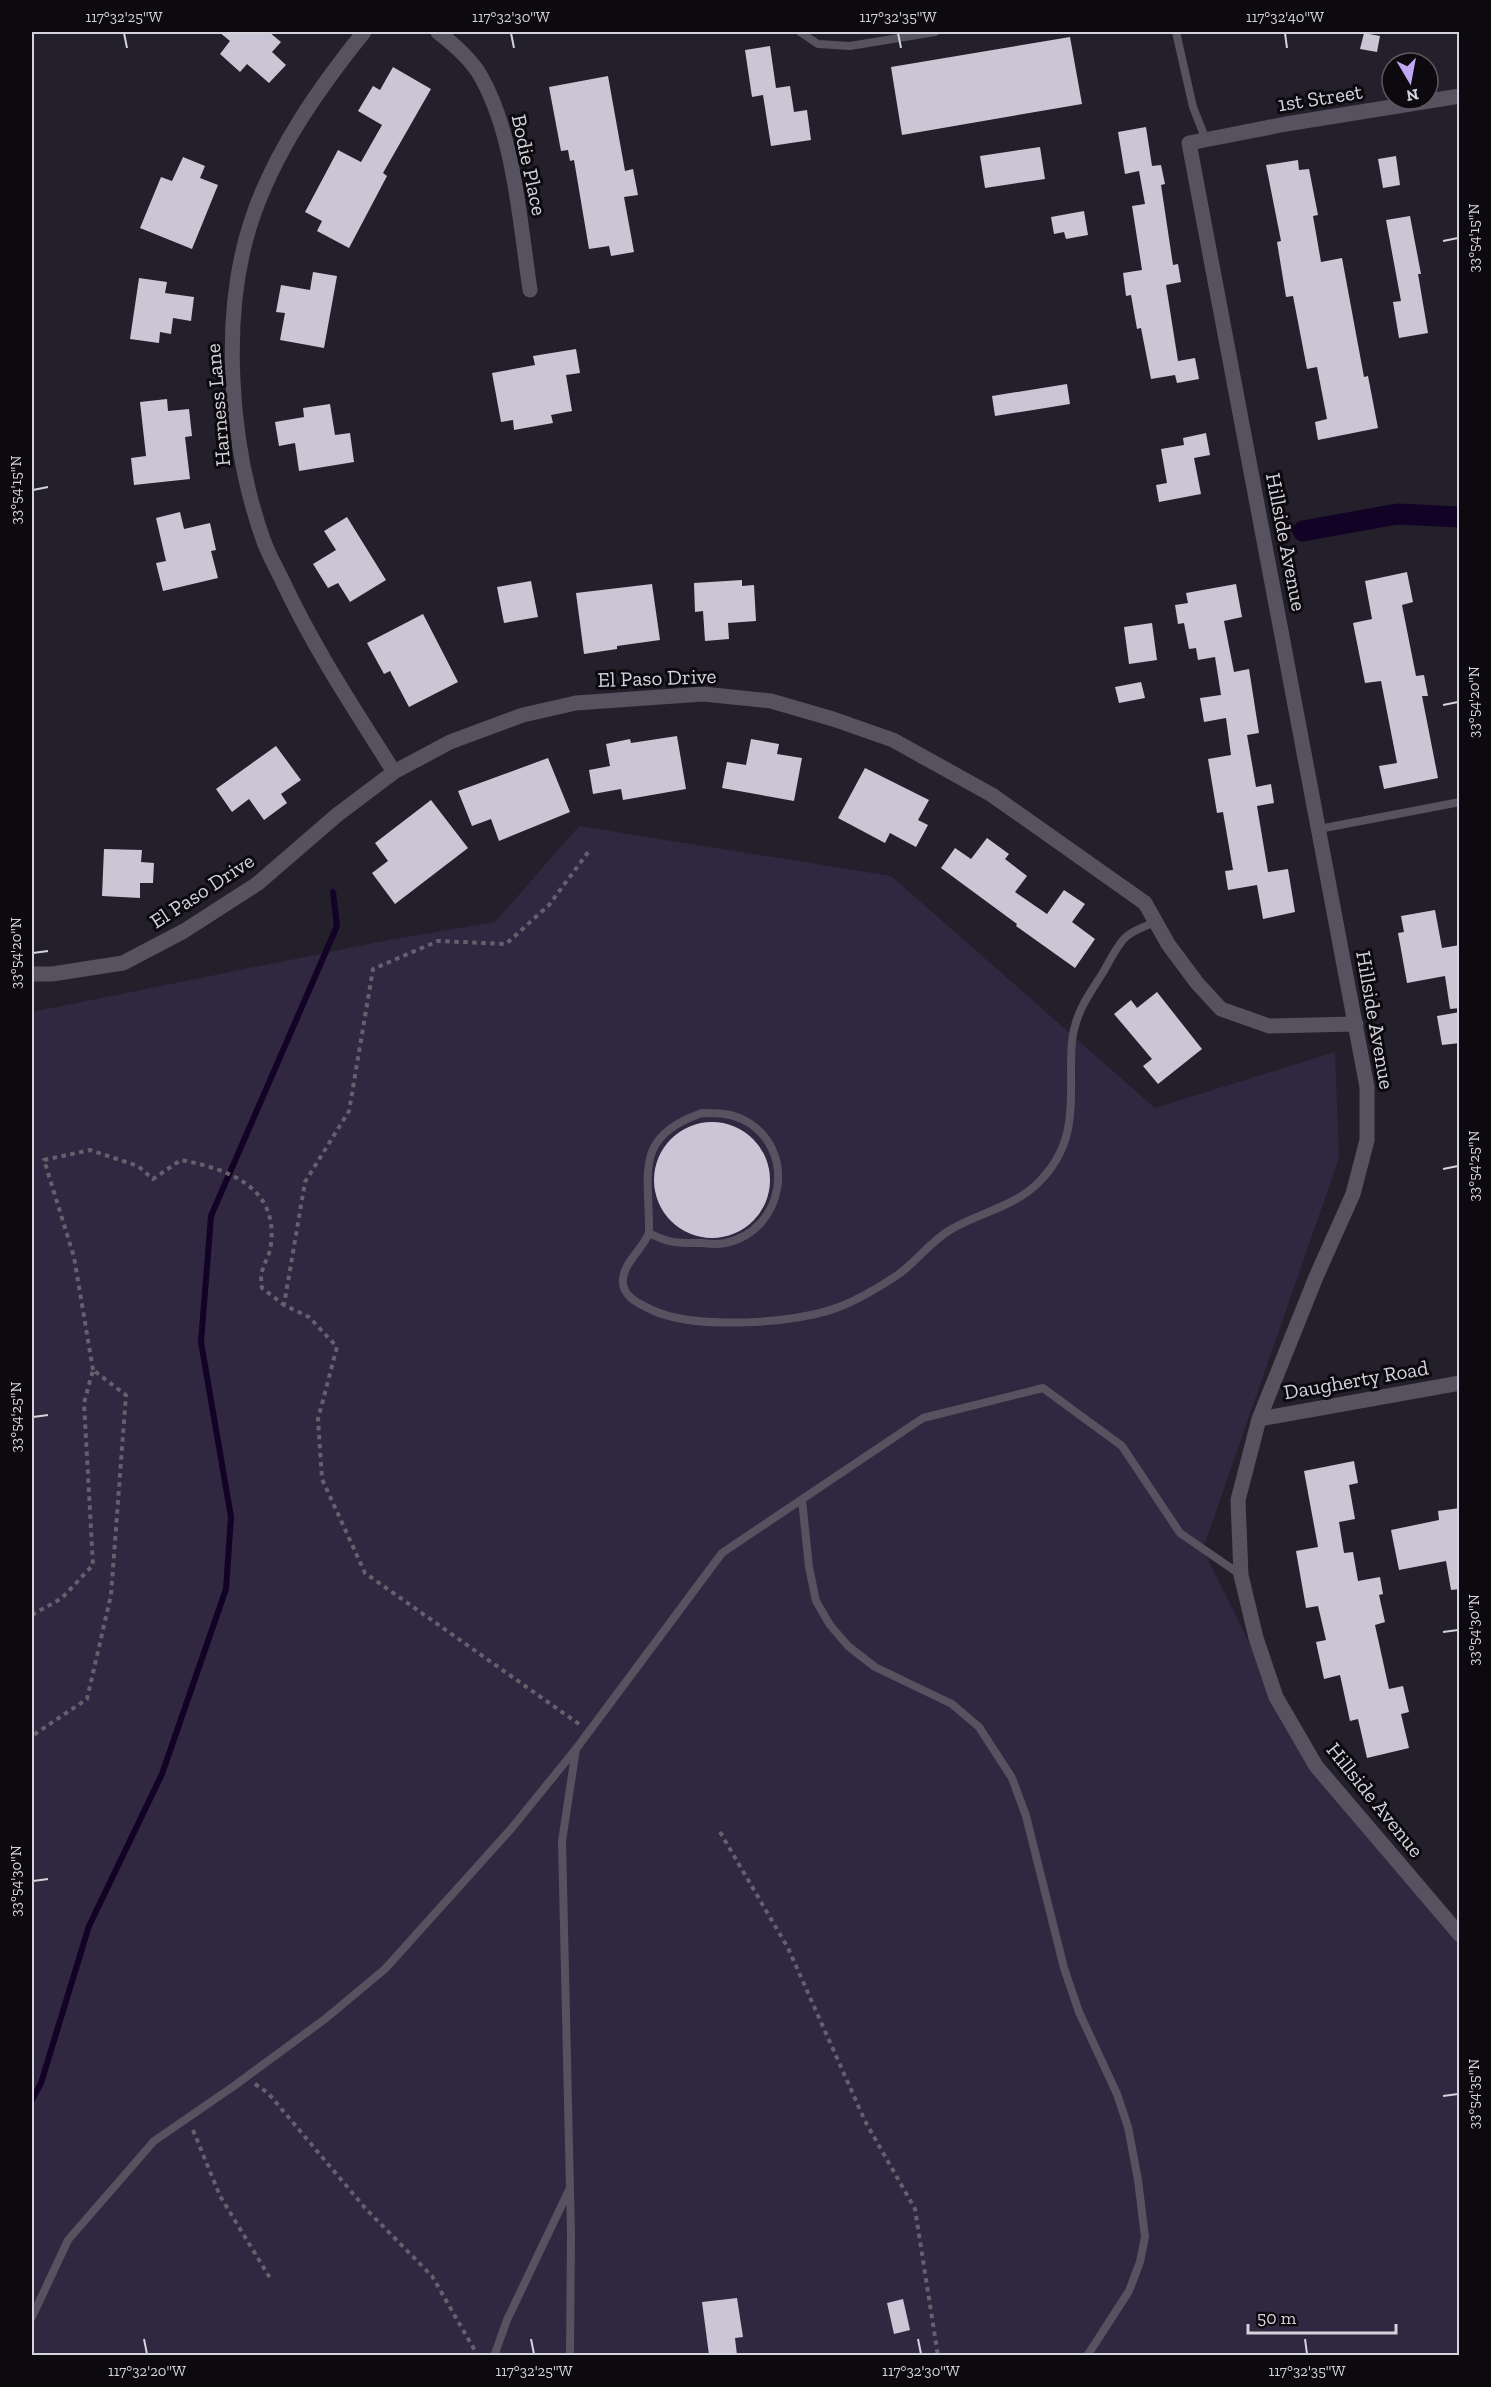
<svg xmlns="http://www.w3.org/2000/svg" width="1491" height="2387" font-family="'Zilla Slab',serif">
<style>
.green{fill:#302741}
.lines{fill:none;stroke-linecap:round;stroke-linejoin:round}
.stream{stroke:#120226;stroke-width:6}
.canal{stroke:#120226;stroke-width:21}
.building{fill:#cbc6d5}
.path{stroke:#63616b;stroke-width:4;stroke-dasharray:4.5 4.5;stroke-linecap:butt}
.lane{stroke:#56525f;stroke-width:8}
.street{stroke:#56525f;stroke-width:15}
.ticks{fill:none;stroke:#d4d2da;stroke-width:2}
.labels{text-anchor:middle;stroke-width:6;stroke-linejoin:round;paint-order:stroke}
.street-label{font-size:21px;fill:#d4d2da;stroke:#0c0a0f}
.neatline{fill:none;stroke:#d4d2da;stroke-width:2}
.ticks-label{font-size:15px;text-anchor:middle;fill:#d4d2da}
</style>
<rect width="100%" height="100%" fill="#23202b"/>
<path class="green" d="M579 826 891 876 1155 1108 1335 1052 1339 1158 1203 1549 1276 1697 1316 1766 1459 1935V2355L32 2356V1012L389 940 495 922Z"/>
<g class="lines">
<path class="stream" d="M32 2100 41 2083 89 1926 162 1774 226 1589 231 1517 201 1342 211 1216 337 926 333 892"/>
<path class="canal" d="M1303 531 1397 514 1460 517"/>
</g>
<path class="building" d="M219 32H269L281 42 272 52 286 65 269 83 247 64 240 72 220 54 230 41Z
M1364 33 1380 36 1377 52 1360 49Z
M1070 37 1082 104 902 135 891 67Z
M770 46 776 88 790 86 794 112 807 110 811 140 771 146 763 95 752 97 745 50Z
M393 67 431 89 383 173 387 176 349 248 317 231 322 221 305 212 338 150 361 162 382 125 358 111 373 86 380 90Z
M608 76 625 171 633 169 638 195 624 197 634 252 611 256 609 246 589 249 574 160 570 161 568 150 561 151 549 87Z
M1146 127 1152 166 1161 165 1165 184 1161 185 1173 265 1178 264 1181 282 1166 285 1178 361 1195 358 1199 379 1177 383 1175 375 1151 379 1141 328 1137 329 1131 295 1126 296 1123 273 1142 270 1132 206 1145 204 1139 171 1125 174 1118 132Z
M1040 147 1045 179 985 188 980 156Z
M1396 156 1400 185 1383 188 1378 159Z
M183 157 205 166 200 178 218 185 192 249 140 228 161 177 172 181Z
M1298 160 1299 170 1309 169 1318 215 1313 216 1321 262 1342 258 1364 377 1368 376 1378 428 1318 440 1315 422 1327 419 1317 367 1307 369 1293 296 1286 297 1277 242 1281 241 1266 165Z
M1084 211 1088 235 1066 239 1064 232 1054 234 1051 217Z
M1410 216 1421 274H1418L1428 333 1399 338 1393 302 1401 301 1386 220Z
M313 272 337 276 324 348 280 340 285 313 276 312 281 285 310 290Z
M139 278 167 282 165 293 194 297 191 321 173 318 171 334 160 332 159 343 130 339Z
M576 349 580 373 566 375 572 411 551 415 553 423 514 430 513 420 501 422 492 373 535 365 533 356Z
M1067 384 1070 404 995 416 992 396Z
M167 399 168 411 189 409 192 436 185 437 190 479 134 485 131 458 146 456 140 402Z
M330 404 335 435 350 433 354 462 299 471 295 443 279 446 275 422 304 417 303 408Z
M1206 433 1210 455 1194 458 1201 494 1159 502 1156 485 1167 483 1161 449 1184 445 1183 438Z
M180 512 184 529 210 523 216 550 211 551 218 578 163 591 156 563 166 561 156 518Z
M347 517 386 580 350 602 338 583 328 588 313 564 336 550 324 531Z
M1407 572 1413 602 1402 605 1416 676 1424 675 1428 696H1422L1438 778 1384 789 1379 766 1397 763 1381 681 1365 683 1353 623 1372 619 1365 581Z
M742 580V586L754 585 756 621 728 623 729 639 705 641 703 611 695 612 694 583Z
M531 581 538 617 504 623 497 587Z
M652 584 660 640 617 646V649L584 654 576 593Z
M1236 584 1242 617 1224 621 1234 672 1249 669 1259 733 1247 735 1256 787 1271 784 1274 803 1257 806 1268 872 1288 869 1295 912 1263 919 1257 885 1228 890 1225 871 1233 870 1223 812 1217 813 1208 759 1231 755 1226 718 1204 722 1200 698 1221 695 1215 657 1198 660 1196 648 1189 649 1184 623 1178 624 1175 605 1188 603 1186 593Z
M423 614 458 682 409 707 390 671 384 674 367 643Z
M1152 623 1157 660 1129 664 1124 627Z
M1141 682 1145 698 1119 703 1115 687Z
M677 736 686 789 623 800 621 789 593 794 589 770 610 766 606 744 630 739 631 743Z
M751 739 779 744 777 754 802 758 794 801 722 788 727 762 746 765Z
M276 746 301 780 281 794 287 803 264 820 249 799 232 812 216 789Z
M548 758 570 812 499 841 491 819 472 826 458 791Z
M865 768 929 800 918 820 928 825 916 847 890 833 885 843 838 818Z
M431 800 468 848 395 904 372 873 388 861 375 843Z
M987 838 1009 854 1005 859 1027 876 1015 892 1047 914 1064 890 1085 904 1072 922 1095 939 1075 968 1016 926 1017 924 941 868 955 848 971 859Z
M104 849 142 850 141 862 154 863 153 883H140V898L102 896Z
M1435 910 1442 948 1460 945V1008L1450 1009 1445 976 1407 983 1398 933 1404 932 1401 916Z
M1157 992 1202 1049 1158 1084 1143 1066 1152 1059 1114 1014 1131 1000 1137 1008Z
M1460 1012V1043L1442 1045 1437 1016Z
M654 1180a58 58 0 1 1 116 0a58 58 0 1 1-116 0Z
M1354 1461 1358 1483 1349 1485 1355 1519 1339 1522 1344 1553 1353 1552 1358 1581 1380 1577 1383 1594 1379 1595 1385 1622 1375 1625 1389 1689 1403 1686 1409 1712 1401 1714 1409 1748 1367 1758 1358 1719 1350 1721 1340 1675 1324 1679 1316 1642 1326 1640 1318 1606 1306 1608 1296 1551 1318 1547 1304 1471Z
M1460 1508V1589L1451 1590 1446 1561 1399 1570 1391 1530 1439 1520 1438 1511Z
M737 2298 743 2337 735 2338 737 2355H709L702 2302Z
M903 2299 910 2330 894 2334 887 2303Z"/>
<g class="lines">
<path class="path" d="M93 1370 74 1257 44 1160 90 1150 138 1166 153 1179 181 1160C227 1169 278 1186 271 1244 269 1262 258 1267 262 1288L284 1305
M32 1615 62 1598 93 1565 84 1403 93 1370 126 1395 111 1595 87 1699 32 1736
M579 1724 365 1573 322 1479 318 1419 337 1347 309 1317 284 1305 305 1182 349 1111 373 969 438 941 506 944 549 905 589 851
M720 1832 788 1948 865 2121 915 2209 938 2356
M255 2084 268 2093 366 2209 432 2276 478 2356
M193 2130 220 2196 270 2278"/>
<path class="lane" d="M800 32 818 44 850 46 935 32
M1176 32 1193 107 1206 140
M1319 829 1460 802
M702 1113C716 1113 729 1113 742 1119 799 1147 785 1231 725 1243 717 1245 709 1244 702 1243 679 1243 670 1244 649 1233 650 1174 632 1137 702 1113Z
M649 1233C643 1248 624 1263 623 1279 621 1296 639 1304 652 1310 695 1330 796 1324 839 1307 860 1299 881 1286 899 1274 917 1261 930 1242 950 1230 978 1213 1014 1207 1038 1183 1074 1147 1071 1113 1071 1066 1071 1053 1071 1038 1075 1026 1080 1006 1092 990 1102 974 1109 963 1117 944 1127 936 1134 930 1146 926 1155 922
M802 1500 809 1567 816 1601 830 1625 848 1646 875 1667 952 1704 979 1727 1012 1778 1026 1816 1064 1968 1079 2012 1117 2094 1128 2127 1138 2180 1145 2237 1140 2262 1129 2291 1087 2356
M32 2317 68 2240 154 2141 234 2086 325 2019 385 1969 511 1829 575 1750
M494 2356 507 2320 569 2190
M570 2356 571 2233 562 1841 576 1749 722 1553 923 1418 1043 1388 1122 1446 1180 1533 1241 1575"/>
<path class="street" d="M364 32C318 89 274 152 251 222 220 317 230 446 263 539 268 554 277 569 284 584 315 650 355 710 394 772
M438 32C452 43 471 59 480 75 514 133 520 223 530 290
M1460 96 1286 124 1189 143 1367 1087V1140L1353 1194 1316 1277 1259 1419 1238 1500 1241 1575 1256 1638 1276 1697 1316 1766 1460 1935
M32 974H52L123 963 184 931 257 884 337 815 394 772 450 742 523 715 576 703 703 694 771 701 833 719 893 740 992 795 1145 903 1168 944 1197 983 1221 1009 1269 1026 1356 1024
M1259 1419 1460 1383"/>
</g>
<path class="ticks" d="M124 33 127 48M511 33 514 48M898 33 901 48M1285 33 1287 48M1443 241 1458 238M33 490 48 487M1443 705 1458 702M33 953 48 951M1443 1169 1458 1166M33 1417 48 1415M1443 1632 1458 1630M33 1881 48 1879M1443 2096 1458 2094M144 2339 147 2354M531 2339 534 2354M918 2339 921 2354M1305 2339 1307 2354"/>
<g class="labels">
<g class="street-label">
<text transform="translate(1320 98) rotate(-9)" y="7">1st Street</text>
<text transform="translate(529 165) rotate(78)" y="7">Bodie Place</text>
<text transform="translate(218 405) rotate(-95)" y="7">Harness Lane</text>
<text transform="translate(1286 542) rotate(79)" y="7">Hillside Avenue</text>
<text transform="translate(657 678) rotate(-2)" y="7">El Paso Drive</text>
<text transform="translate(202 891) rotate(-33)" y="7">El Paso Drive</text>
<text transform="translate(1375 1020) rotate(80)" y="7">Hillside Avenue</text>
<text transform="translate(1356 1380) rotate(-10)" y="7">Daugherty Road</text>
<text transform="translate(1375 1800) rotate(51)" y="7">Hillside Avenue</text>
</g>
</g>
<rect width="1491" height="2387" fill="none" stroke="#0c0a0f" stroke-width="66"/>
<g transform="translate(1410 81) rotate(170)"><circle r="28" fill="#0c0a0f" stroke="#5c5a60" stroke-width="1.5"/>
<path d="M0-4.5L10 22L0 15L-10 22Z" fill="#c1a8f3"/>
<text y="-9" font-size="16" font-weight="bold" text-anchor="middle" fill="#d4d2da">N</text>
</g>
<path d="M1248 2324v9h148v-9" fill="none" stroke="#d4d2da" stroke-width="3"/>
<text x="1257" y="2324" font-size="18" fill="#d4d2da" stroke="#0c0a0f" stroke-width="4.5" paint-order="stroke">50 m</text>
<rect x="33" y="33" width="1425" height="2321" class="neatline"/>
<g class="ticks-label">
<text x="124" y="22">117°32'25"W</text>
<text x="511" y="22">117°32'30"W</text>
<text x="898" y="22">117°32'35"W</text>
<text x="1285" y="22">117°32'40"W</text>
<text transform="translate(1474 238) rotate(-90)" y="5">33°54'15"N</text>
<text transform="translate(16 490) rotate(-90)" y="5">33°54'15"N</text>
<text transform="translate(1474 702) rotate(-90)" y="5">33°54'20"N</text>
<text transform="translate(16 953) rotate(-90)" y="5">33°54'20"N</text>
<text transform="translate(1474 1166) rotate(-90)" y="5">33°54'25"N</text>
<text transform="translate(16 1417) rotate(-90)" y="5">33°54'25"N</text>
<text transform="translate(1474 1630) rotate(-90)" y="5">33°54'30"N</text>
<text transform="translate(16 1881) rotate(-90)" y="5">33°54'30"N</text>
<text transform="translate(1474 2094) rotate(-90)" y="5">33°54'35"N</text>
<text x="147" y="2376">117°32'20"W</text>
<text x="534" y="2376">117°32'25"W</text>
<text x="921" y="2376">117°32'30"W</text>
<text x="1307" y="2376">117°32'35"W</text>
</g>
</svg>
